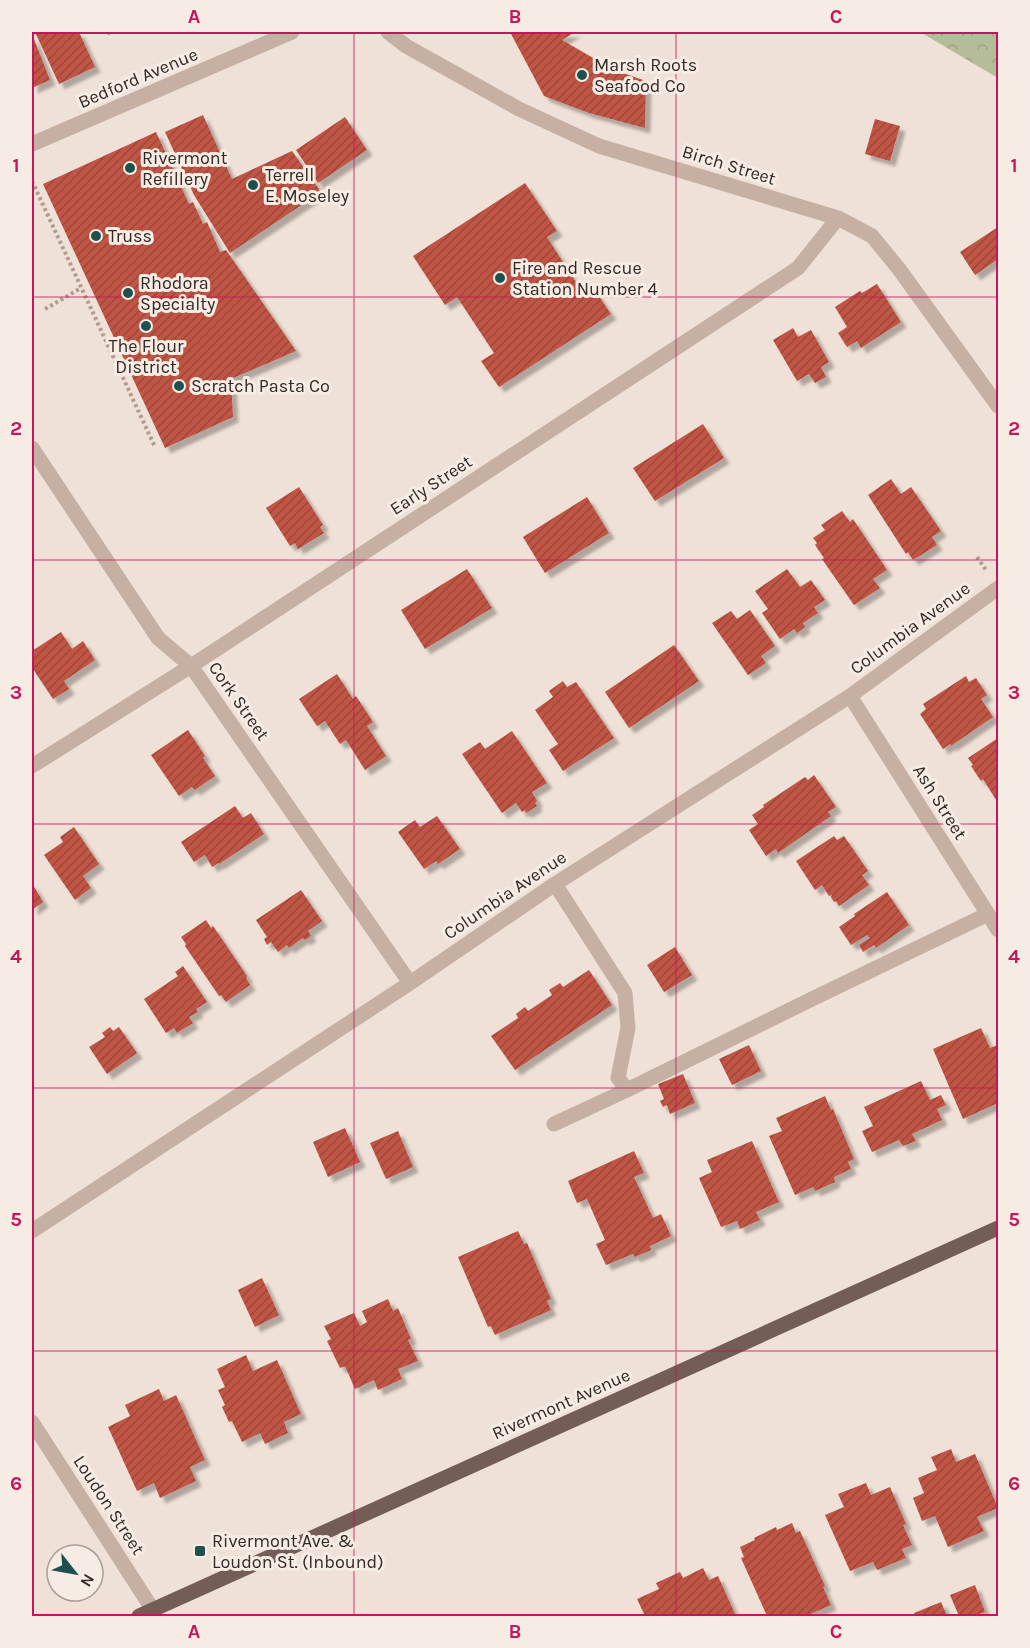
<svg xmlns="http://www.w3.org/2000/svg" width="1030" height="1648" font-family="Karla,sans-serif">
<style>
.forest{fill:url(#forest-crowns)}
.building{fill:url(#building-hatch);filter:url(#shadow)}
.lines{fill:none;stroke-linecap:round;stroke-linejoin:round}
.path{stroke:#b29a8e;stroke-width:4;stroke-dasharray:3 3;stroke-linecap:butt}
.minor{stroke:#c6b0a4;stroke-width:15}
.major{stroke:#735d57;stroke-width:15}
.grid{fill:none;stroke:#c2185b;stroke-width:1.5;stroke-opacity:0.55}
.poi-dot{fill:#1d514f;stroke:#f7ece3;stroke-width:2}
.labels{text-anchor:middle;stroke-width:6;stroke-linejoin:round;paint-order:stroke}
.poi-label{font-size:18px;fill:#322825;stroke:#f7ece3;text-anchor:start}
.street-label{font-size:18px;fill:#322825;stroke:#f7ece3}
.neatline{fill:none;stroke:#c2185b;stroke-width:2}
.grid-label{font-size:20px;text-anchor:middle;font-weight:bold;fill:#c2185b}
</style>
<defs>
<pattern id="forest-crowns" width="20" height="18" patternUnits="userSpaceOnUse" patternTransform="scale(1.5)"><rect width="20" height="18" fill="#b5bd98"/><path d="M2 6a3 3 0 1 1 6 0M12 15a3 3 0 1 1 6 0" fill="none" stroke="#9ca283"/></pattern>
<pattern id="building-hatch" width="6" height="6" patternUnits="userSpaceOnUse" patternTransform="scale(1.5)"><rect width="6" height="6" fill="#c05544"/><path d="M-1 1l2-2M0 6l6-6M5 7l2-2" fill="none" stroke="#9d4639"/></pattern>
<filter id="shadow"><feDropShadow dx="5.5" dy="5.5" stdDeviation="1.5" flood-color="#0004"/></filter>
</defs>
<rect width="100%" height="100%" fill="#efe1d7"/>
<path class="forest" d="M920 32H998V78Z"/>
<path class="building" d="M35 32H79L95 67 59 84Z
M510 32H575L562 40 614 70 646 81 645 128 589 113 544 96Z
M32 34 50 80 32 88Z
M203 115 232 179 292 151 321 192 230 253 194 195 165 132Z
M345 117 367 150 318 183 296 150Z
M875 119 900 126 890 161 865 154Z
M156 132 189 204 193 202 203 224 207 222 220 252 226 250 296 351 231 379 233 417 165 448 43 184Z
M525 183 557 231 547 237 566 267 585 296 594 289 611 314 499 387 481 361 494 353 457 297 445 305 413 256Z
M998 227V259L975 275 960 252Z
M877 284 901 322 861 348 857 341 847 347 838 333 847 327 835 307 860 291 862 293Z
M793 328 798 337 811 330 829 362 821 367 826 377 815 383 809 374 797 381 773 340Z
M703 424 724 458 655 501 633 468Z
M891 479 901 494 911 487 941 531 932 537 937 545 913 560 908 552 906 554 868 495Z
M299 487 323 525 320 527 324 533 298 549 295 543 290 546 266 508Z
M587 497 609 533 545 573 523 537Z
M842 511 850 522 853 519 887 570 873 579 880 588 854 605 822 559 824 558 815 545 817 543 813 538 825 530 821 525Z
M467 569 492 608 425 649 401 610Z
M787 569 800 587 811 580 825 600 814 607 818 613 803 623 805 627 797 633 794 629 780 639 762 613 768 609 755 591Z
M750 610 775 646 761 656 766 663 748 675 712 623 731 611 737 619Z
M61 632 72 649 83 641 95 660 64 681 69 689 53 699 33 669 32 670V651Z
M674 645 699 681 629 728 605 692Z
M337 674 353 699 356 696 373 722 367 726 386 756 365 770 346 740 340 744 325 721 317 726 299 699Z
M966 676 969 682 976 678 987 695 981 699 993 717 951 746 950 744 943 749 920 714 926 709 923 704Z
M563 681 567 687 576 682 614 738 563 771 549 750 558 744 535 710 553 697 549 691Z
M188 730 205 756 203 758 215 776 195 790 192 787 179 796 151 755Z
M512 731 547 783 532 792 537 801 535 803 537 806 526 813 525 810 522 812 516 803 502 813 462 754 480 742 485 749Z
M998 738V803L983 779 981 781 971 766 973 765 968 758Z
M814 775 836 807 828 812 831 816 778 853 776 849 766 856 749 830 758 824 752 815 764 807 763 805 805 777 808 780Z
M235 806 243 818 251 813 264 834 219 864 218 863 212 867 205 855 194 862 181 842Z
M437 816 460 849 438 864 436 861 424 869 398 832 415 820 420 827Z
M74 827 99 864 83 876 91 888 75 900 44 855 63 842 60 837Z
M834 836 837 840 844 836 868 871 862 875 869 885 839 906 836 901 834 902 831 897 832 895 829 896 822 885 815 890 796 861Z
M32 883 43 902 32 910Z
M301 890 322 921 308 931 311 936 305 940 303 938 289 948 287 945 278 952 271 942 267 945 264 939 267 937 256 920Z
M887 892 909 925 876 948 874 945 863 952 859 945 870 938 867 935 851 945 839 927 855 916 854 914Z
M206 920 211 928 213 926 247 976 246 978 250 985 226 1002 221 995 219 996 185 946 186 944 181 937Z
M675 947 692 975 664 992 647 965Z
M183 966 207 1002 196 1009 198 1012 189 1017 193 1023 177 1033 174 1028 166 1033 144 999 178 976 175 972Z
M589 970 612 1005 515 1070 491 1036 518 1018 516 1014 525 1007 528 1011 552 995 549 990 560 983 563 987Z
M110 1027 113 1031 119 1027 137 1053 107 1074 89 1047 105 1037 102 1033Z
M981 1028 990 1048 998 1045V1103L963 1119 933 1049Z
M749 1045 761 1071 732 1085 719 1059Z
M683 1074 695 1103 670 1114 667 1105 663 1107 660 1101 664 1099 658 1084Z
M921 1081 930 1100 941 1095 946 1105 937 1109 942 1120 912 1134 916 1141 903 1146 899 1140 872 1152 862 1131 873 1126 864 1107Z
M825 1096 831 1110 833 1109 854 1159 848 1162 851 1169 834 1177 835 1182 815 1191 813 1187 795 1195 769 1136 782 1131 776 1118Z
M345 1128 360 1162 328 1177 313 1142Z
M398 1131 413 1167 386 1179 370 1143Z
M752 1141 779 1202 756 1212 760 1220 740 1229 737 1221 721 1227 699 1178 712 1172 707 1160Z
M634 1151 644 1173 634 1177 653 1218 661 1214 671 1236 650 1246 651 1250 635 1257 633 1254 606 1265 596 1244 605 1240 587 1199 577 1203 568 1181Z
M518 1231 524 1244 527 1243 551 1299 547 1301 551 1310 495 1335 491 1326 488 1327 458 1257Z
M262 1278 279 1315 255 1327 238 1290Z
M388 1299 393 1311 398 1308 411 1339 408 1340 418 1361 398 1369 402 1379 378 1390 374 1380 355 1389 345 1366 340 1368 327 1341 331 1339 324 1326 354 1313 360 1326 367 1322 362 1311Z
M246 1355 253 1371 277 1360 301 1414 284 1422 288 1433 265 1444 260 1433 242 1442 232 1421 229 1422 222 1407 225 1405 218 1390 225 1387 217 1369Z
M159 1389 164 1401 176 1395 205 1460 190 1467 196 1481 160 1498 154 1483 137 1491 108 1427 130 1416 125 1405Z
M951 1449 956 1462 975 1454 998 1508 977 1517 984 1531 948 1547 935 1516 922 1521 913 1498 924 1493 918 1478 937 1470 931 1457Z
M866 1483 871 1495 890 1487 906 1524 903 1525 912 1545 902 1549 906 1558 877 1570 873 1562 850 1571 825 1515 844 1507 838 1494Z
M792 1523 796 1533 800 1531 825 1586 823 1587 831 1605 806 1616H767L741 1558 744 1557 740 1547 755 1540 754 1538 776 1527 777 1530Z
M703 1568 709 1580 718 1576 735 1614 729 1616H645L637 1599 659 1589 656 1583 680 1572 683 1578Z
M975 1585 985 1612 973 1616H959L950 1595Z
M941 1602 947 1616H916L914 1613Z"/>
<g class="lines">
<path class="path" d="M108 32 111 36
M32 181 155 447
M45 309 81 288
M977 557 986 570"/>
<path class="minor" d="M388 32 406 46 519 109 599 146 838 218 872 236 899 269 998 406
M32 144 292 32
M32 448 158 638 191 666 410 983
M850 696 998 930
M32 766 191 666 798 268 838 218
M555 884 625 993 628 1028 618 1078 627 1090 812 999 988 914
M554 1124 627 1090
M32 1231 410 983 555 884 850 696 998 588
M32 1422 153 1610"/>
<path class="major" d="M139 1616 998 1228"/>
</g>
<path class="grid" d="M354 32V1616M676 32V1616M32 297H998M32 560H998M32 824H998M32 1088H998M32 1351H998"/>
<g class="poi-dot">
<circle cx="582" cy="75" r="6"/>
<circle cx="130" cy="168" r="6"/>
<circle cx="253" cy="185" r="6"/>
<circle cx="96" cy="236" r="6"/>
<circle cx="500" cy="278" r="6"/>
<circle cx="128" cy="293" r="6"/>
<circle cx="146" cy="326" r="6"/>
<circle cx="179" cy="386" r="6"/>
<rect x="194" y="1545" width="12" height="12" rx="3"/>
</g>
<g class="labels">
<g class="poi-label">
<text x="594" y="71">Marsh Roots<tspan x="594" dy="21">Seafood Co</tspan></text>
<text x="142" y="164">Rivermont<tspan x="142" dy="21">Refillery</tspan></text>
<text x="265" y="181">Terrell<tspan x="265" dy="21">E. Moseley</tspan></text>
<text x="108" y="242">Truss</text>
<text x="512" y="274">Fire and Rescue<tspan x="512" dy="21">Station Number 4</tspan></text>
<text x="140" y="289">Rhodora<tspan x="140" dy="21">Specialty</tspan></text>
<text x="146" y="352" text-anchor="middle">The Flour<tspan x="146" dy="21">District</tspan></text>
<text x="191" y="392">Scratch Pasta Co</text>
<text x="212" y="1547">Rivermont Ave. &amp;<tspan x="212" dy="21">Loudon St. (Inbound)</tspan></text>
</g>
<g class="street-label">
<text transform="translate(138 78) rotate(-23)" y="6">Bedford Avenue</text>
<text transform="translate(729 165) rotate(17)" y="6">Birch Street</text>
<text transform="translate(431 485) rotate(-33)" y="6">Early Street</text>
<text transform="translate(910 628) rotate(-36)" y="6">Columbia Avenue</text>
<text transform="translate(239 701) rotate(55)" y="6">Cork Street</text>
<text transform="translate(940 802) rotate(58)" y="6">Ash Street</text>
<text transform="translate(505 895) rotate(-34)" y="6">Columbia Avenue</text>
<text transform="translate(561 1404) rotate(-24)" y="6">Rivermont Avenue</text>
<text transform="translate(109 1505) rotate(57)" y="6">Loudon Street</text>
</g>
</g>
<rect width="1030" height="1648" fill="none" stroke="#f7ece3" stroke-width="66"/>
<g transform="translate(75 1573) rotate(121)"><circle r="28" fill="#f7ece3" stroke="#a89e97" stroke-width="1.5"/>
<path d="M0-4.5L10 22L0 15L-10 22Z" fill="#1d514f"/>
<text y="-9" font-size="16" font-weight="bold" text-anchor="middle" fill="#322825">N</text>
</g>
<rect x="33" y="33" width="964" height="1582" class="neatline"/>
<g class="grid-label">
<text x="194" y="23">A</text>
<text x="515" y="23">B</text>
<text x="836" y="23">C</text>
<text x="16" y="172">1</text>
<text x="1014" y="172">1</text>
<text x="16" y="435">2</text>
<text x="1014" y="435">2</text>
<text x="16" y="699">3</text>
<text x="1014" y="699">3</text>
<text x="16" y="963">4</text>
<text x="1014" y="963">4</text>
<text x="16" y="1226">5</text>
<text x="1014" y="1226">5</text>
<text x="16" y="1490">6</text>
<text x="1014" y="1490">6</text>
<text x="194" y="1638">A</text>
<text x="515" y="1638">B</text>
<text x="836" y="1638">C</text>
</g>
</svg>
